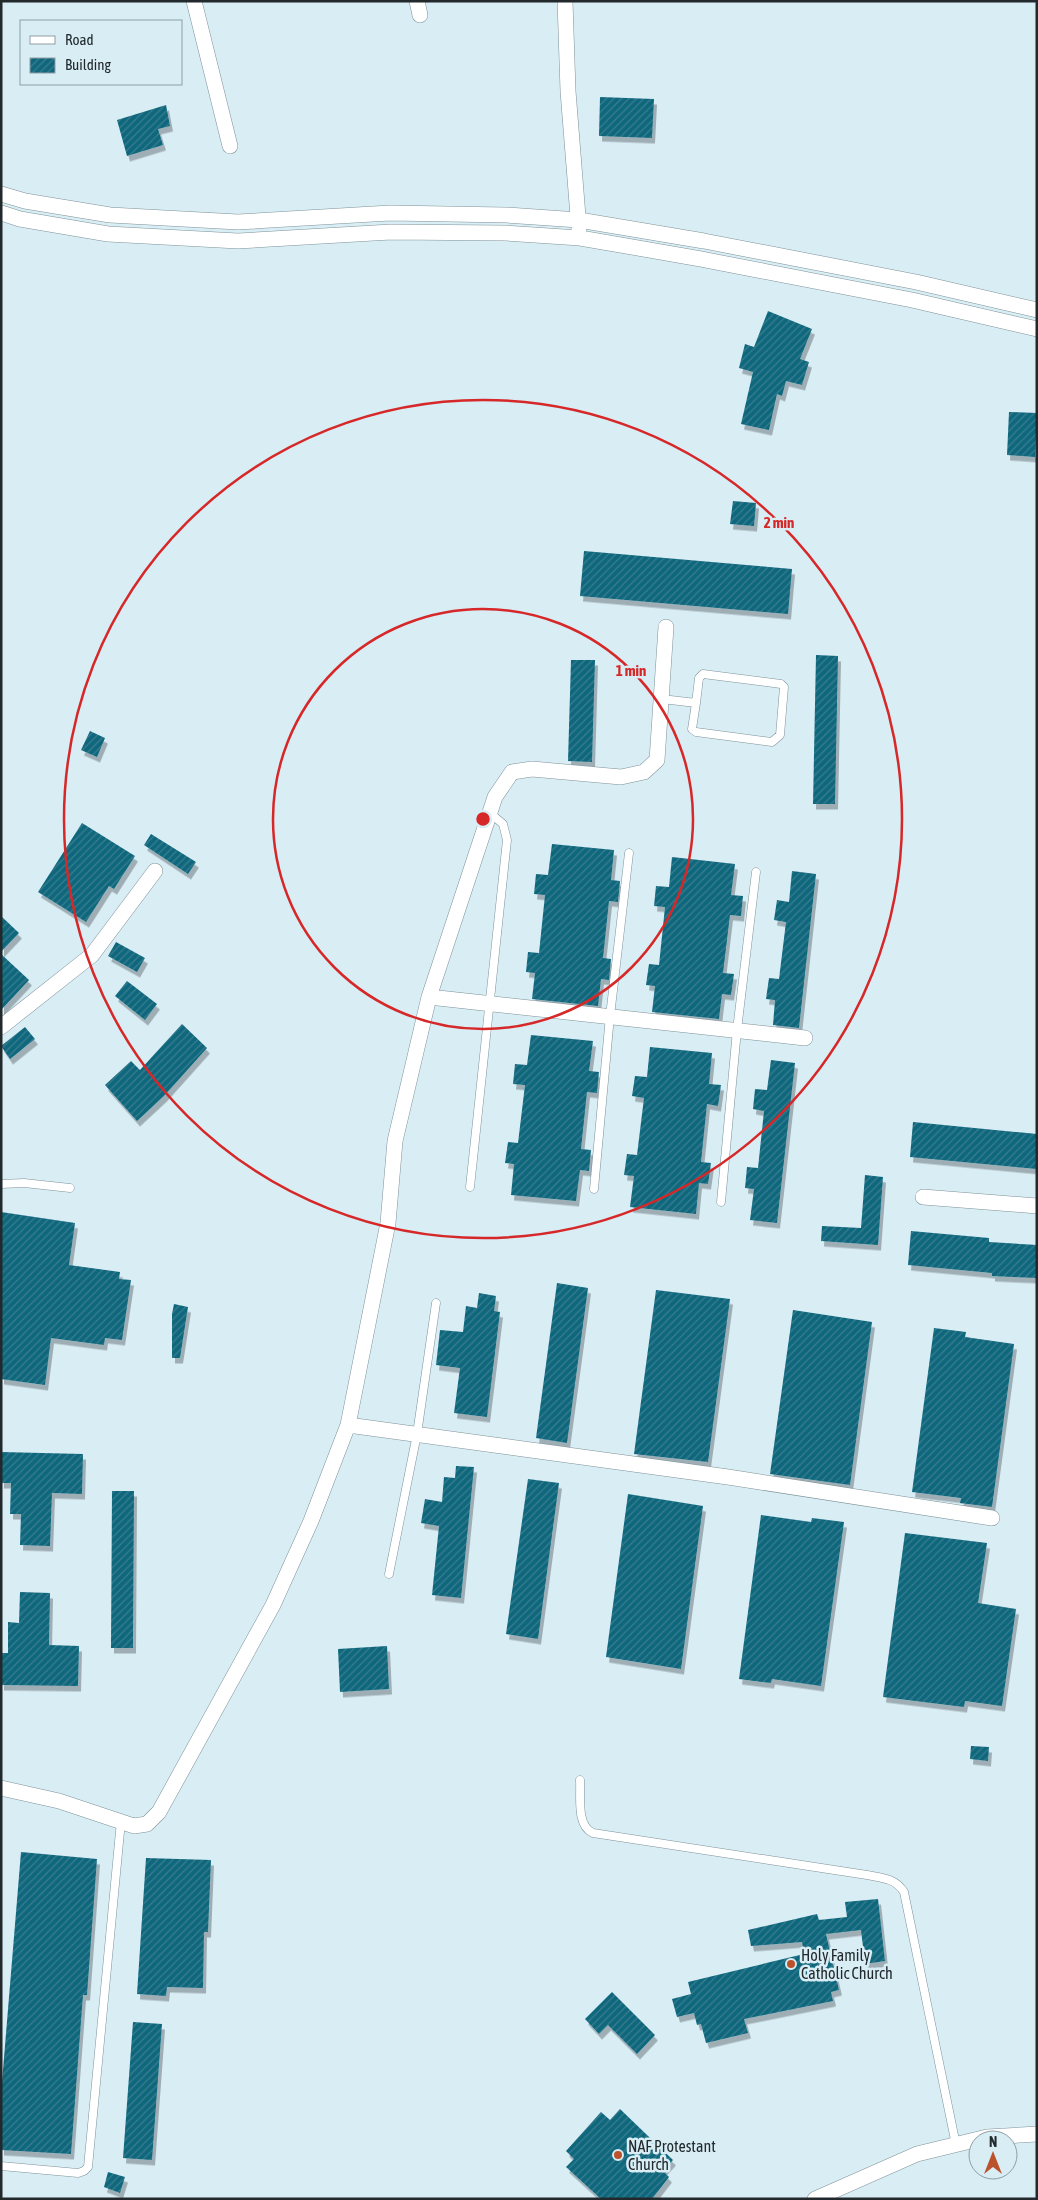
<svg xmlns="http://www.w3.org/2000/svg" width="1038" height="2200" font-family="'Asap Condensed',sans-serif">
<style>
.building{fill:url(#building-hatch);filter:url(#shadow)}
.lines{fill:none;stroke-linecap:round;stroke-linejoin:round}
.service-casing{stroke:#7f9299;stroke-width:9}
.minor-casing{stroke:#7f9299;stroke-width:16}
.service{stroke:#fff;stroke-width:8}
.minor{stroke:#fff;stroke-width:15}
.ring{fill:none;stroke:#d62828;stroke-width:2.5}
.poi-dot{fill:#ba522b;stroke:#d9edf5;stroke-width:2}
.labels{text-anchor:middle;stroke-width:5;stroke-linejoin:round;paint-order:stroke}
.poi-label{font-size:16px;fill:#21292c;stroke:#d9edf5;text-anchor:start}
.centre{fill:#d62828;stroke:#d9edf5;stroke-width:2.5}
.ring-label{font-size:15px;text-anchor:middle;font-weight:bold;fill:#d62828;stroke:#d9edf5;stroke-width:5;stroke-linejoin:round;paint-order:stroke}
</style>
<defs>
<pattern id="building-hatch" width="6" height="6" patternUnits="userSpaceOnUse" patternTransform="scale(1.25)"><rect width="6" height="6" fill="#10677d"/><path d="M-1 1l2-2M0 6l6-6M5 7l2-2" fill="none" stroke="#3b7d8e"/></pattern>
<filter id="shadow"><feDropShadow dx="3" dy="5.5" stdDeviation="0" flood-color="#0004"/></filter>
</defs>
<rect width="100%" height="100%" fill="#d9edf5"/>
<path class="building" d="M600 97 654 99 652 138 599 136Z
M166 105 170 126 158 129 163 145 127 156 117 120Z
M768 311 812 329 800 359 809 362 802 385 786 381 782 396 777 394 769 430 741 424 753 372 739 368 745 344 754 347Z
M1009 412 1037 413 1035 457 1007 455Z
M733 501 756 503 754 526 730 524Z
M584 551 792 569 788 614 580 596Z
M816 655 838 656 835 804H813Z
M571 660H595L592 762 568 761Z
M90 731 105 738 97 757 81 750Z
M82 823 135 856 114 889 109 886 86 922 38 892Z
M151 834 196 862 188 874 144 845Z
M552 844 614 850 611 880 620 881 618 902 609 901 603 958 611 959 609 980 601 979 598 1006 532 999 535 973 526 972 528 952 539 953 545 895 534 894 536 874 548 875Z
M672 857 735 864 731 895 743 896 741 916 730 915 723 973 734 974 731 995 722 994 719 1019 652 1012 655 986 646 985 649 964 659 965 665 907 654 906 656 886 669 887Z
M792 871 816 874 799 1028 773 1025 775 1000 766 999 769 978 779 979 786 922 774 920 777 900 789 902Z
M1 916 19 933 1 952Z
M116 942 145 958 137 972 108 956Z
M1 954 29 980 1 1010Z
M127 981 157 1004 145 1020 115 996Z
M182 1024 207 1048 164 1096 137 1121 105 1085 131 1061 140 1070Z
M25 1027 35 1039 10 1059 1 1046Z
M531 1035 593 1041 589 1071 599 1072 597 1093 587 1092 581 1149 591 1150 589 1171 580 1170 576 1201 511 1195 514 1164 505 1163 508 1142 518 1143 525 1085 513 1084 515 1064 527 1065Z
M650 1047 712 1053 709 1084 721 1085 718 1106 707 1104 701 1162 711 1163 708 1184 699 1183 696 1214 630 1207 634 1176 624 1175 627 1154 637 1155 644 1098 632 1096 635 1076 647 1077Z
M771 1060 795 1063 777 1223 750 1220 754 1189 745 1188 747 1167 758 1168 764 1111 753 1109 755 1089 767 1090Z
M913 1122 1037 1134V1169L910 1157Z
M865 1175 883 1177 878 1245 821 1241 822 1226 861 1228Z
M1 1212 75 1223 69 1265 120 1272 119 1279 131 1280 122 1340 105 1338 104 1345 51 1338 45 1385 1 1379Z
M911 1231 989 1238V1242L1037 1245V1278L992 1276V1273L908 1265Z
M557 1283 588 1288 567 1443 536 1438Z
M656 1290 730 1299 708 1462 634 1454Z
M479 1293 496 1296 494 1311 500 1312 487 1417 454 1413 460 1368 436 1365 440 1330 463 1332 466 1306 477 1308Z
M174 1304 188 1307 180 1358H172V1314Z
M793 1310 872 1322 850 1485 770 1474Z
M934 1328 966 1332 965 1337 1014 1344 992 1507 960 1503 961 1498 912 1492Z
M1 1452 83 1454 82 1494 52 1493 50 1546 20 1545 21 1514H10L11 1483H1Z
M456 1466 474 1467 461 1598 432 1595 439 1526 421 1523 425 1499 442 1502 444 1477 455 1478Z
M528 1479 559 1483 538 1639 506 1634Z
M112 1491H134L133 1648H111Z
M628 1494 703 1506 681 1669 606 1657Z
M761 1515 811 1522 812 1518 844 1522 821 1686 772 1679 771 1683 739 1679Z
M905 1533 987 1543 978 1603 1016 1609 1002 1706 965 1701 964 1707 883 1697Z
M20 1592 50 1593 49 1645 79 1646 78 1686 1 1685V1653H8V1622L19 1623Z
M387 1646 389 1689 340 1692 338 1649Z
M971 1746 989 1747 988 1761 970 1759Z
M21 1852 97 1859 87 1995H83L71 2154 1 2150V2094Z
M146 1858 211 1860 208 1932H204L203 1988 167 1987 166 1996 137 1994Z
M878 1899 885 1961 865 1964 861 1930 826 1934 839 1990 831 1992 833 2001 744 2019 748 2033 706 2043 701 2024 697 2025 694 2013 677 2017 672 1999 691 1994 688 1982 804 1954 802 1942 751 1946 748 1930 817 1914 819 1920 847 1917 845 1902Z
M612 1992 655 2035 637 2054 608 2025 599 2034 585 2019Z
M133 2022 162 2024 152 2160 123 2158Z
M620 2109 673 2160 663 2171 669 2177 652 2199H601L566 2167 574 2159 566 2151 601 2112 610 2120Z
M108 2172 125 2177 120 2193 104 2187Z"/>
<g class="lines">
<g class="service-casing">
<path id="service" d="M662 699 696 703 692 729 696 732 772 742 780 735 784 687 781 684 703 674 699 678 696 703
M1 1184 24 1183 70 1188
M470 1187 507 840 503 824 490 813
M594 1189 610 1016 629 853
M721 1202 737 1030 756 872
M389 1574 417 1434 436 1303
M580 1780C581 1796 576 1826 593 1833L867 1875C882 1878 895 1878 904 1892L956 2145
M1 2166 78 2173 84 2171 88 2167 121 1821"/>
</g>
<g class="minor-casing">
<path id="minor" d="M194 1 230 146
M417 1 420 15
M565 1 568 91 579 229
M1 194 25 201 110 215 238 222 390 213 506 215 579 220 704 241 916 282 1037 310
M1 213 20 219 108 234 238 241 391 232 505 233 580 238 701 259 912 300 1037 329
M429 997 805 1038
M1 1027 92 955 155 871
M923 1197 1037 1206
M348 1425 728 1477 992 1518
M1 1788 59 1801 134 1826 147 1824 159 1812 273 1605 311 1521 348 1425 388 1223 395 1141 429 997 495 797 512 772 532 769 621 777 644 772 657 760 666 627
M815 2199 917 2154 987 2137 1037 2134"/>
</g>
<use href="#service" class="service"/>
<use href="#minor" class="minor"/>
</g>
<g class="ring">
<circle cx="483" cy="819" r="210"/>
<circle cx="483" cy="819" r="419"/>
</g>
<g class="poi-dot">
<circle cx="791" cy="1964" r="5"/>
<circle cx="618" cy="2155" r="5"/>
</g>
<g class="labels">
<g class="poi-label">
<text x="801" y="1961">Holy Family<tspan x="801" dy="18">Catholic Church</tspan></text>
<text x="628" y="2152">NAF Protestant<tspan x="628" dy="18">Church</tspan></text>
</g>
</g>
<circle cx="483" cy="819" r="8" class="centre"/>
<g class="ring-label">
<text x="779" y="528">2 min</text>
<text x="631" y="676">1 min</text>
</g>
<rect width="1038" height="2200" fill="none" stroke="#21292c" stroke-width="5"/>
<rect x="20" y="20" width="162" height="65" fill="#d9edf5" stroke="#8f9fa5"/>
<rect x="30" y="36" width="25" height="8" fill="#ffffff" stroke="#8f9fa5"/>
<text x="65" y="45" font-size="15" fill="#21292c">Road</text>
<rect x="30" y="58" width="25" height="15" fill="url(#building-hatch)" stroke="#8f9fa5"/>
<text x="65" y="70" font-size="15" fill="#21292c">Building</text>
<g transform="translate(993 2155)"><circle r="24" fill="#d9edf5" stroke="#8f9fa5"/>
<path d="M0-4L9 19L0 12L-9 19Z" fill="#ba522b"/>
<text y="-8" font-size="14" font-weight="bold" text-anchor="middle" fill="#21292c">N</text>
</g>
</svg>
